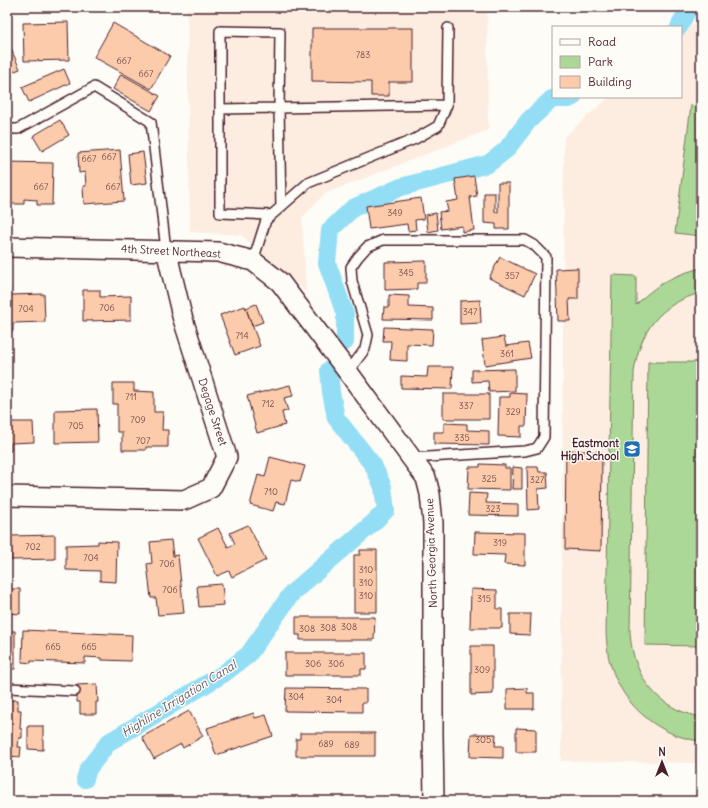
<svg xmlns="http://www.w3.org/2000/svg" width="708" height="808" font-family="Delius,sans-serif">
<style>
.built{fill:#fcede0}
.green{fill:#abd896;stroke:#7a7c60}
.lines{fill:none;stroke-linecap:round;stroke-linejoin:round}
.canal{stroke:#93def4;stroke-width:18}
.building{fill:#fbcbab;stroke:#4a1f2b}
.lane-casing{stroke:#4a1f2b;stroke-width:12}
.street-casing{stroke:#4a1f2b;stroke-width:22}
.lane{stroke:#fdfcf7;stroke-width:9}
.street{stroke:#fdfcf7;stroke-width:19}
.labels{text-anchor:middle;stroke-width:3;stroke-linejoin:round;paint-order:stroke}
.number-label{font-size:9px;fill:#764a4b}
.street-label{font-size:11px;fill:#4a1f2b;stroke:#fdfcf7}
.poi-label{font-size:11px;font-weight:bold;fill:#4a1f2b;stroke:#fdfcf7;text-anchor:end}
.water-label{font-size:12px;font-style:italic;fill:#605867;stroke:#fdfcf7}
</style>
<rect width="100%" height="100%" fill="#fdfcf7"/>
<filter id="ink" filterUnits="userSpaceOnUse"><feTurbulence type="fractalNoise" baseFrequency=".025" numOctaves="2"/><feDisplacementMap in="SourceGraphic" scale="8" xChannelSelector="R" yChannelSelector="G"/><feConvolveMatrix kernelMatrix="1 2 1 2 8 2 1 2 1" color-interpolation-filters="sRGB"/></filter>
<g filter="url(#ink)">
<path class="built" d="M187 7H487L488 130 324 194 302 218 306 292 241 235 190 232Z
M701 17V763L561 761 564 137 609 97H681V35Z"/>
<path class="green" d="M691 105 701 107V236L675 233Z
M701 268V293C660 303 639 332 634 373L630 633C633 676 657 709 701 717V741C660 737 623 706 611 666 607 655 607 644 606 633L612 275 636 276V305C656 284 674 275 701 268Z
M648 362H701V646L645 645Z"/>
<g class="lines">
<path class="canal" d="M679 27 689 7
M345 342V314L327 263 330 230 353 208 401 187 488 164 506 150 529 120 552 99H569L573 97
M85 779 88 769 109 742 223 674 248 655 292 593 373 523 386 510 383 487 373 465 336 418 331 392 329 370"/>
</g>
<path class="building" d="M68 22 69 60 24 61 23 23Z
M113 23 170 56 151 89 94 57Z
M312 28H413V82H389V96H371V82L312 81Z
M7 40 20 69 7 74Z
M64 69 70 83 29 102 22 87Z
M121 74 160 96 151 111 113 89Z
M60 120 69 135 42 151 33 136Z
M120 150 124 201 84 204 83 186H86L85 172 79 173 78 153Z
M143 152 147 183 131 185 128 154Z
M7 162 53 163 52 205H37V200L24 199V204H9V203H7Z
M474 176 477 196 470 197 474 230 462 232V226L441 229 439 212 448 211 446 202 458 200 455 179Z
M498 183H509V229H496V224L484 223V193H495V212H498Z
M421 198 424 219 415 220 416 230 408 231 407 224 369 229 366 206Z
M436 213 438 230 428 232 426 215Z
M500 257 535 274 525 295 489 278Z
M426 261V283H417V289L385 290V262Z
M578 268V299H569L570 321H558L556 269Z
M7 286H10V295L44 294 45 322 13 323V331H7Z
M83 290H100V297L131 296V320L83 321Z
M389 295 409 296V307L433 308V320L383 319 384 307H389Z
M480 300 481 323 460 324V301Z
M256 304 263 322 252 326 246 308Z
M245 306 260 346 235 355 220 315Z
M384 327 433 329 432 345 407 344V361L390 360 391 341H383Z
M504 337 506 346 528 343 531 358 485 365 482 340Z
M428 367H453L452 389 401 388V376L427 377Z
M515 369V391L489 392 488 381 472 382V370Z
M113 383H134V391L154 392V412H163L162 430H168V447H146V450H122V432H117V404H113Z
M290 385 293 396 284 398 288 411 282 412 285 425 257 433 247 396Z
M510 393 527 394 526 426H521V437L498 436 499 397H510Z
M443 394H489V419H443Z
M7 408H11V422H33L34 442 11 443V451H7Z
M97 409 98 442 55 443V410Z
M444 423 467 424V430L489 431V445L434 444V432H444Z
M566 450 602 452 601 551 565 549Z
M270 457 305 466 300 482 291 480 285 504 276 502 273 511 250 505 258 475 265 477Z
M480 464 505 465V468H510V490L468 489 469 467H480Z
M513 467 522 468V489H512Z
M527 467H538L539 472H547L548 488 538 489 539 509 528 510Z
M469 493 487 494 486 503 518 504V516L468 515Z
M248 525 266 560 232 577 229 571 217 576 198 538 218 528 228 547 235 544 230 533Z
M475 532 525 533V565L504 564 505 555 474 554Z
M55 535V559L11 560 10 536Z
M171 540 173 556 178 555 184 613 158 615 156 598H151L147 564 152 563 150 542Z
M98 541 117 542 116 582 100 581V571L66 570V545L98 544Z
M360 550H377V612H354V555H360Z
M222 584 224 605 199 607 197 586Z
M7 589H20V614L7 613Z
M471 589 497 590V609H502V628H470Z
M510 614H531L530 635 510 634Z
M296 617H375L374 640H300V635H296Z
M23 630 132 635 131 661 102 660V658L85 657V663L31 661V663L22 662Z
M7 631H15V669H7Z
M471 646H493V694L471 695Z
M285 653H366V669H361V675H285Z
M97 684 98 702H96V714H80V702H77V685Z
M286 688 366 689V703H362V712L285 711Z
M527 688V693H534V709H507V689Z
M7 700H18V710H21L20 729H22V738H19L18 747H21L20 757 7 756Z
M189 711 203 736 183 748 181 744 154 759 142 737Z
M254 713 255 718 266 715 273 736 216 755 207 728Z
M28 726H43V750L28 749Z
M516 728 536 729V752H516Z
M300 733H375V756H296V739H300Z
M471 734H496L495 746H503V758L470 757Z"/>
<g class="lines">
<g class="lane-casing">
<path id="lane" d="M220 109V31L280 32 279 108 281 207
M7 129H18L94 87 151 122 166 250
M271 215 220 213V109L447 105
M253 261 266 220 308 183 415 139 438 126 447 105 448 28
M348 372 365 349 368 335 352 281 351 267 358 257 367 247 383 240H525L534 245 546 257 544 437 537 448 525 451 412 458
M7 688 75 691"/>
</g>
<g class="street-casing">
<path id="street" d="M7 247 218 252 253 261 280 282 348 372 426 478 430 494 433 523V734L434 801
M7 496 184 500 211 488 227 457 182 316 166 250"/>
</g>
<use href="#lane" class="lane"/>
<use href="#street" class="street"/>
</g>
</g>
<defs>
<g id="school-square" transform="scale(0.9)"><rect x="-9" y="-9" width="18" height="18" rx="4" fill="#1f6fb2" stroke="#fdfcf7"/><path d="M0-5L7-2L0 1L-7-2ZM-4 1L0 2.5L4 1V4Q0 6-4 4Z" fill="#fff"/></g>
</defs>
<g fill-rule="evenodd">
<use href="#school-square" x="632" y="449"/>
</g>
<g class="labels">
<g class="number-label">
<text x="363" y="58">783</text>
<text x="124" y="64">667</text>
<text x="146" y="77">667</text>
<text x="109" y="160">667</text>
<text x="89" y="162">667</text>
<text x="41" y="190">667</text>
<text x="113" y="190">667</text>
<text x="395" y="216">349</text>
<text x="406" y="276">345</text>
<text x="512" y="279">357</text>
<text x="107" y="311">706</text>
<text x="26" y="312">704</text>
<text x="470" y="315">347</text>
<text x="242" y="339">714</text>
<text x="507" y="357">361</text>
<text x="131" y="400">711</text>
<text x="268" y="407">712</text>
<text x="466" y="409">337</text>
<text x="513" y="415">329</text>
<text x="138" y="423">709</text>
<text x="76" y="429">705</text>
<text x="462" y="441">335</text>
<text x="143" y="444">707</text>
<text x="489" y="482">325</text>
<text x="537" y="483">327</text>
<text x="271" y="495">710</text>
<text x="493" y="512">323</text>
<text x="500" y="546">319</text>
<text x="33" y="550">702</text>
<text x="91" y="561">704</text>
<text x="167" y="567">706</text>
<text x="366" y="573">310</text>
<text x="366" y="586">310</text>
<text x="170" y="593">706</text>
<text x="366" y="599">310</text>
<text x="484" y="602">315</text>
<text x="349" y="630">308</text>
<text x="328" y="631">308</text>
<text x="307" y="632">308</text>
<text x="53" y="650">665</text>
<text x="89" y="650">665</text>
<text x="313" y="667">306</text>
<text x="336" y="667">306</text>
<text x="482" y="673">309</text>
<text x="296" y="700">304</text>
<text x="334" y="703">304</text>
<text x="483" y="743">305</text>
<text x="326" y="747">689</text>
<text x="352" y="748">689</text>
</g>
<g class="street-label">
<text transform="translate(171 251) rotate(3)" y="4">4th Street Northeast</text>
<text transform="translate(213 412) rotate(72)" y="4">Degage Street</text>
<text transform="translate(431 553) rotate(-92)" y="4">North Georgia Avenue</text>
</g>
<g class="poi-label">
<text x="619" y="447">Eastmont<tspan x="619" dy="13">High School</tspan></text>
</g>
<g class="water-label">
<text transform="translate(179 699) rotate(-32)" y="4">Highline Irrigation Canal</text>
</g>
</g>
<rect width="708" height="808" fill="none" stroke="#fdfcf7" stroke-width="24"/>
<rect x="12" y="12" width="684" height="784" fill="none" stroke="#4a1f2b" stroke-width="1.5" filter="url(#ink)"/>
<rect x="552" y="26" width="130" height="72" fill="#fdfcf7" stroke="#b5a4a5"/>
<rect x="560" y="39" width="20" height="6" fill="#fdfcf7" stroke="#b5a4a5"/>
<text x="588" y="46" font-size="12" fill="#4a1f2b">Road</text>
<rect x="560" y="56" width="20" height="12" fill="#abd896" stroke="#b5a4a5"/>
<text x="588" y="66" font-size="12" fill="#4a1f2b">Park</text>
<rect x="560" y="76" width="20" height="12" fill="#fbcbab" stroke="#b5a4a5"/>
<text x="588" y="86" font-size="12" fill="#4a1f2b">Building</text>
<g transform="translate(662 762)" stroke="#fdfcf7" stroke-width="3" paint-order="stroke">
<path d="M0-3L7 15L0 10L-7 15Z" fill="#4a1f2b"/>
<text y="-6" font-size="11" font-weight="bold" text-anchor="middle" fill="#4a1f2b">N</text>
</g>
</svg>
